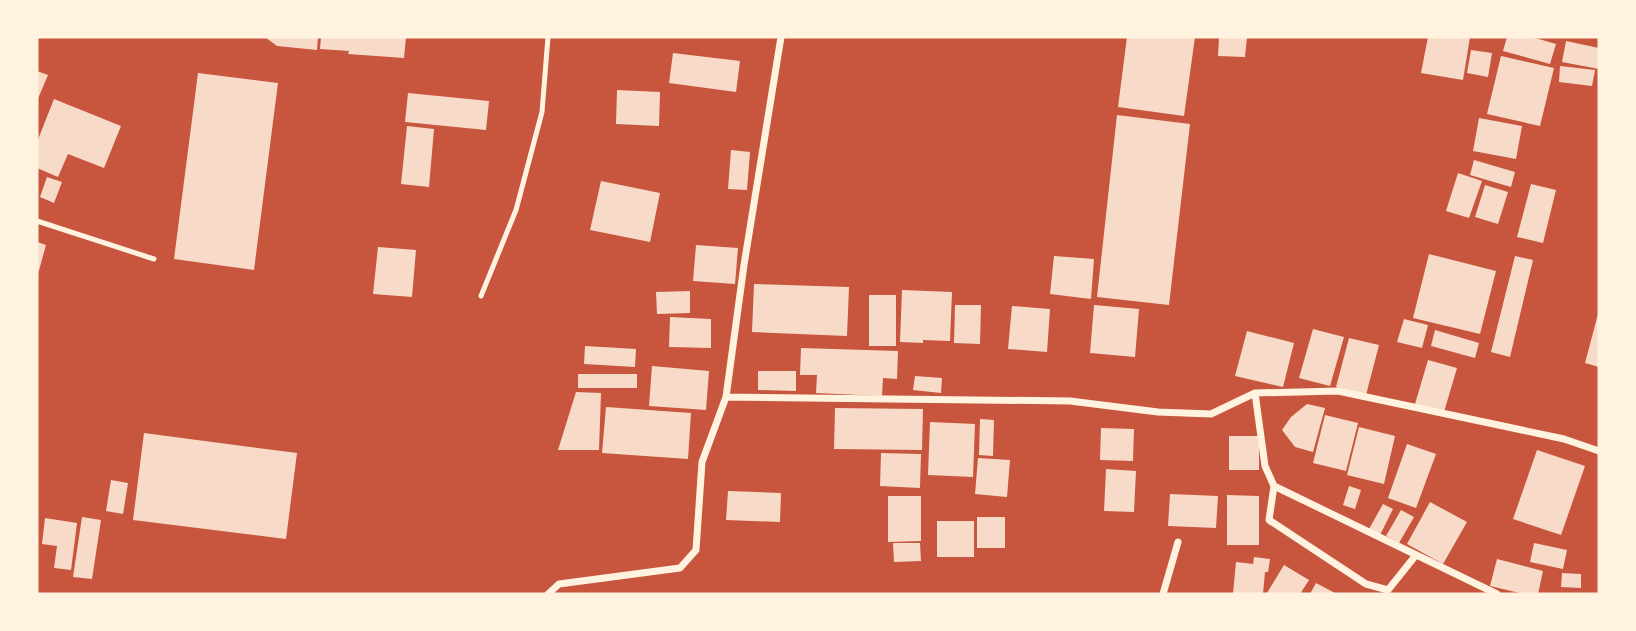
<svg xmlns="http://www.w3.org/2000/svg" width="1636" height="631" font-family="Ubuntu,sans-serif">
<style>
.building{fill:#f7dbc8}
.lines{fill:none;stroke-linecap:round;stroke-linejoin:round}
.service{stroke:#fff3e0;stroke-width:5}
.minor{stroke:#fff3e0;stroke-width:7}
</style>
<rect width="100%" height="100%" fill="#c8553d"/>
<path class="building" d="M265 37H318L317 50 277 46Z
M321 37H406L404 58 348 54 349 51 320 49Z
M1127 37H1195L1184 116 1118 107Z
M1219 37H1247L1245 57 1218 56Z
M1428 37H1470L1463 80 1421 73Z
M1507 37H1532L1556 44 1550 64 1503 51Z
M1566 41 1599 48V69L1562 62Z
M1471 50 1492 53 1488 77 1467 73Z
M673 53 740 61 736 92 669 83Z
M1501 56 1554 68 1540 126 1487 114Z
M1560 66 1595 70 1592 86 1559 82Z
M37 71 48 75 37 101Z
M198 73 278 83 254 270 174 259Z
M617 90 660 92 659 126 616 124Z
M408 93 489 101 486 130 405 122Z
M54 99 121 126 104 168 68 154 58 177 37 168V142Z
M1117 115 1190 124 1169 305 1097 297Z
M1479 118 1522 126 1516 159 1473 151Z
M407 126 434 129 429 187 401 184Z
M731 150 750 152 747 190 728 189Z
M1474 160 1515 172 1511 187 1470 175Z
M1458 173 1482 181 1469 218 1446 211Z
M47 177 62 182 54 203 40 197Z
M601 181 660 193 650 242 590 230Z
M1531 184 1556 190 1543 243 1517 237Z
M1485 185 1508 192 1498 224 1475 217Z
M37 242 46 245 38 274H37Z
M696 245 738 248 735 284 693 281Z
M378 247 416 250 412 297 373 294Z
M1429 254 1496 271 1480 334 1413 318Z
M1054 256 1094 259 1091 299 1050 294Z
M1515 256 1533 260 1510 357 1491 352Z
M754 284 849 287 847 336 752 332Z
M902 290 952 292 950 341 923 340V343L900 342Z
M690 291V313L657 314 656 292Z
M869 295H896V346H869Z
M955 305H981L980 344 954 343Z
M1094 305 1139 309 1135 357 1090 353Z
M1012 306 1050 309 1047 352 1008 349Z
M1598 314H1599V367L1585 363Z
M670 317 711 319V348L669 347Z
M1404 319 1428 325 1422 348 1397 342Z
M1313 329 1344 337 1330 386 1299 378Z
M1435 330 1479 343 1475 358 1431 346Z
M1247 331 1294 343 1283 387 1235 376Z
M1349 338 1379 345 1366 395 1336 387Z
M585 346 636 349 635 367 584 364Z
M801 348 898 351 897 379 883 378 882 396 816 393 817 375H800Z
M1428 360 1457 368 1444 412 1415 404Z
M652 366 709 371 706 410 649 406Z
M758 371H796V391L758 390Z
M578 374H637V388H578Z
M915 376 942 378 941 393 913 390Z
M576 392 601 393 599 450H558Z
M1307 404 1325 408 1313 452 1295 447 1282 430 1291 417Z
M606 407 691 413 688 459 602 453Z
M835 408 923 409 922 450 834 449Z
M1325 415 1358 423 1346 471 1313 463Z
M980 419 994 420 993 456 979 455Z
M930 422 975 424 973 477 928 475Z
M1359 427 1395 436 1384 484 1347 475Z
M1101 428 1134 429 1133 461 1100 460Z
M144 433 297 453 286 539 133 520Z
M1229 436H1259V470H1229Z
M1407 444 1436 454 1416 508 1388 498Z
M1537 450 1585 466 1561 535 1513 519Z
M881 453 921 454 920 488 880 486Z
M978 458 1010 460 1007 497 975 494Z
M1106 469 1136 471 1134 512 1104 511Z
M111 480 128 483 123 514 106 511Z
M1349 486 1361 490 1355 509 1343 505Z
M728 491 781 493 780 522 726 520Z
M1170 494 1218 496 1216 528 1168 526Z
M1227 495 1259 496V545H1227Z
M888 496H921V541L888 542Z
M1430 502 1467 522 1443 564 1407 544Z
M1383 504 1393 509 1380 535 1369 529Z
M1401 510 1414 517 1399 543 1386 536Z
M82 517 101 520 92 579 73 577Z
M977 517H1005V548H977Z
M45 518 77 523 71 570 54 568 57 546 42 544Z
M937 521H974V557H937Z
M893 543H920L921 561 894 562Z
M1534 543 1567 550 1563 569 1530 562Z
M1254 557 1270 559 1268 572H1265L1263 594H1233L1236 562 1253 564Z
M1497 559 1543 571 1538 594H1524L1490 586Z
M1284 565 1309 580 1300 594H1269L1267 593Z
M1562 573 1581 574V588L1561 587Z
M1316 583 1337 594H1310Z"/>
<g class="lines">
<path class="service" d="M37 221 154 259
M481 296 516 210 542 112 548 37"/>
<path class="minor" d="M1255 393 1265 466 1274 486 1497 594
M726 397 1070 401 1158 412 1211 414 1255 393 1338 391 1564 439 1599 451
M1274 486 1269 520 1366 584 1388 590 1416 555
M548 594 559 584 680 568 696 550 702 462 726 397 744 265 781 37
M1163 594 1178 542"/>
</g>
<rect width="1636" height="631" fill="none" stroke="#fff3e0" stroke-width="77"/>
</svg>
